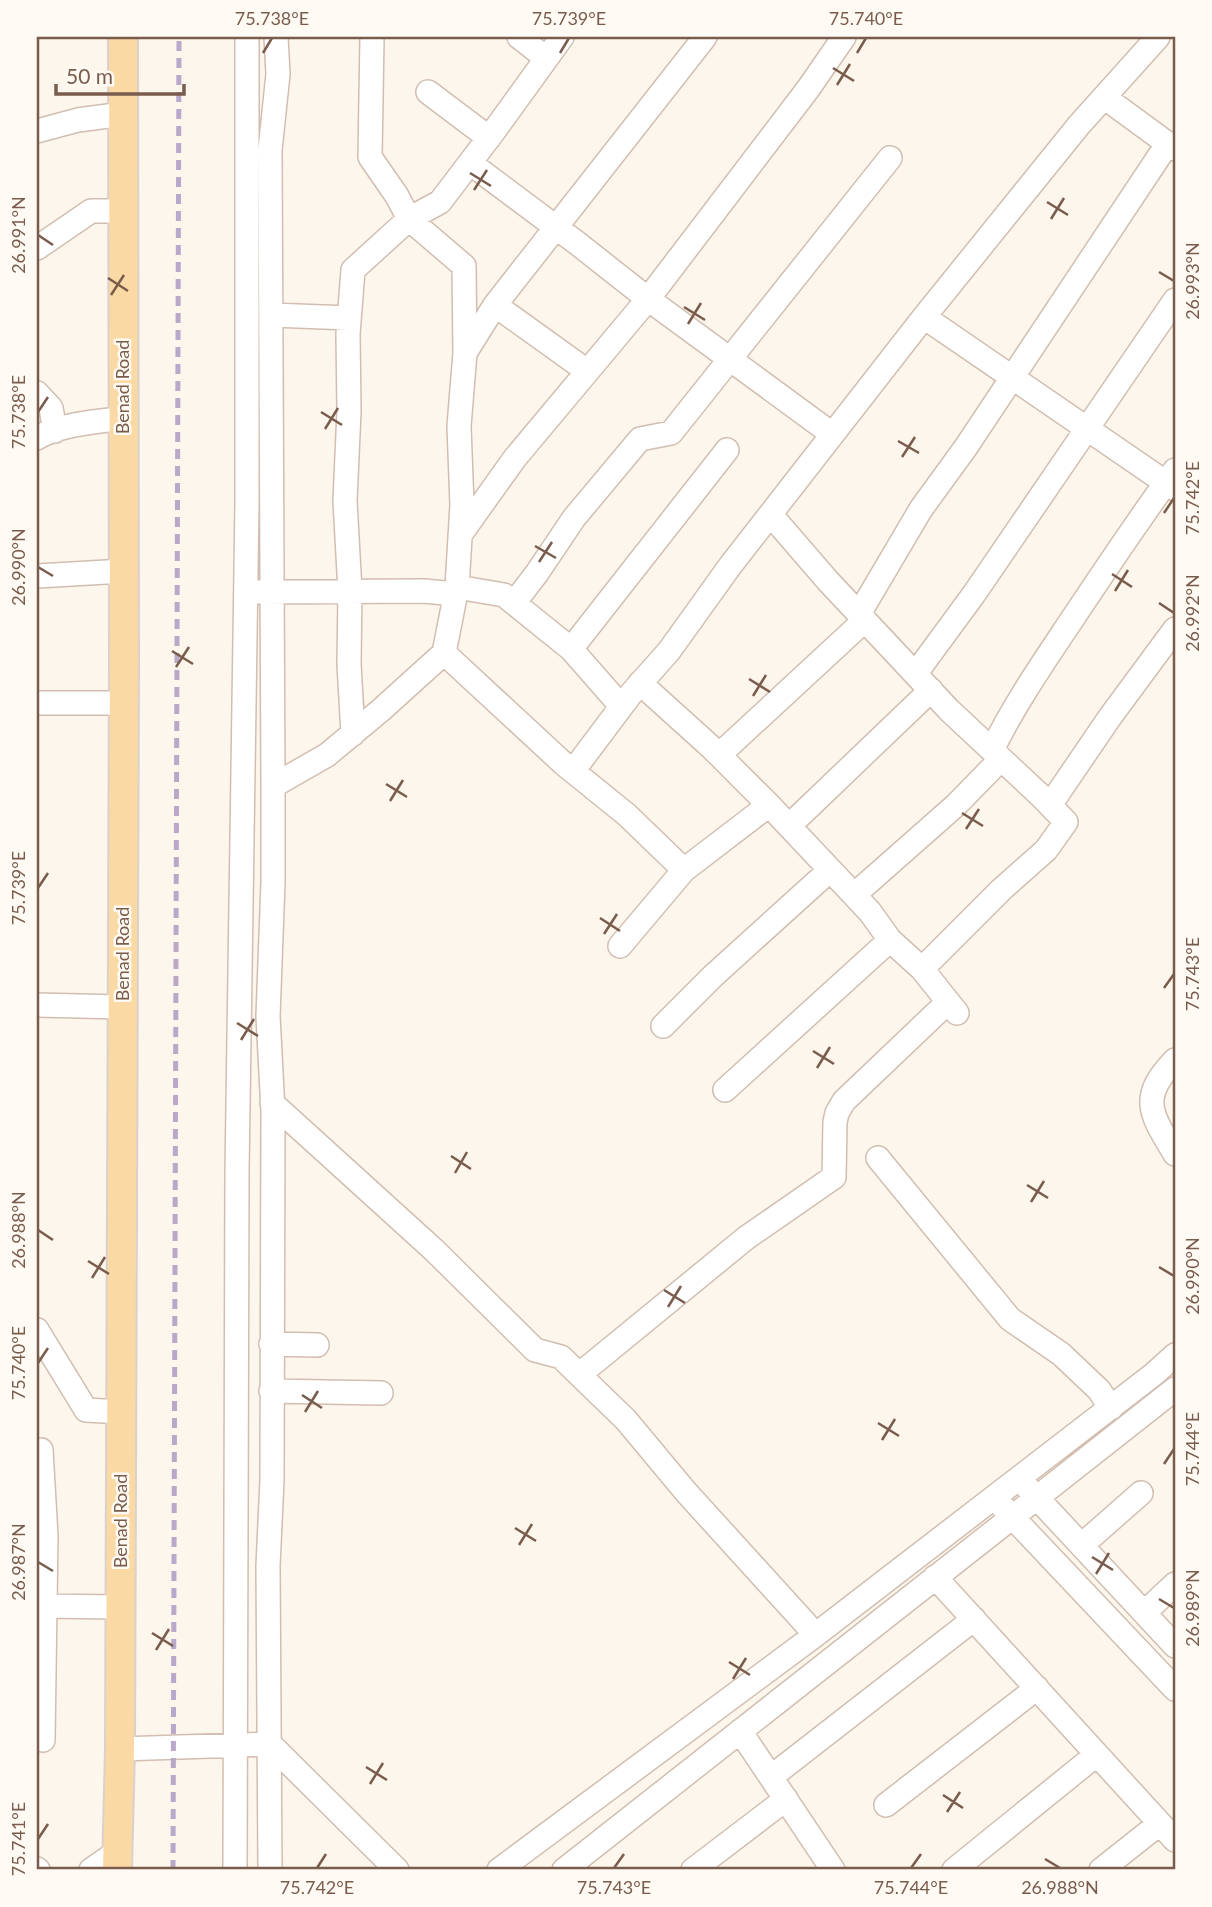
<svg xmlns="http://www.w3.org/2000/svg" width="1212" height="1907" font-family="Lato,sans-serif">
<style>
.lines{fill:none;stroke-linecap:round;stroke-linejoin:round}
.minor-casing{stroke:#d1beb0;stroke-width:26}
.major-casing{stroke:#dad1cd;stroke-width:32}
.minor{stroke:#fff;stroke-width:23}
.major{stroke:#fbd9a5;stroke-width:28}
.rail{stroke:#b9a8c9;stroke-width:5;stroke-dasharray:10 7;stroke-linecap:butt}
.ticks{fill:none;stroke:#7a5c4d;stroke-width:2.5}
.labels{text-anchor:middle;stroke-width:5;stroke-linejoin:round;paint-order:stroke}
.street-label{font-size:18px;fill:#7a5c4d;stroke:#fffaf3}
.neatline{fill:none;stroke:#7a5c4d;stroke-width:2.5}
.ticks-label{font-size:18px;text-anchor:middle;fill:#7a5c4d}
</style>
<rect width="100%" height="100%" fill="#fdf6ec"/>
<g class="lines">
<g class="minor-casing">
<path id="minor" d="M519 37 546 58
M428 92 489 138
M1104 97 1175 149
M37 131 78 120 123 114
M470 163 577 243 648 299 832 434
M37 248 91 211H123
M495 305 587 371
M272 315 349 318
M924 317 1175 489
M465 353 495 305 705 37
M37 393 51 408 55 431
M37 438C58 424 98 422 123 418
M771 515 828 581 949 710 1042 797 1066 822 1046 850 1002 889 922 969
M460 535 515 458 648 299 808 89 844 37
M37 576 124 571
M457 587 504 595 571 649 621 706
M259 592 424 591 455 594
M514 603 537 573 574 518 640 439 671 433 890 158
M859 614 921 509 966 447 1168 143
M571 649 727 450
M444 653 564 764 627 815 684 870 620 946
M916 673 974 594 1175 300
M640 683 712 748 769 805 870 912 890 940 922 969 957 1013
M37 703H124
M353 734 349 664 350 591 345 501 349 411 348 334 353 270 409 219 440 202 494 131 562 37
M992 750C1014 705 1043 663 1071 621 1105 570 1139 519 1175 470
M719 755 865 620
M573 771 630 695 669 651 730 566 924 317 1079 125 1158 37
M273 786 327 755 381 710 444 653 457 587 462 505 459 426 465 353 464 266 409 219 397 196 370 157 372 37
M1050 805 1110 717 1175 629
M789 826 931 690
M684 870 769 805
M854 895 956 805 1001 759
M37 1005 122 1007
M663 1026 713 976 830 870
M1175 1060C1138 1098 1151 1114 1175 1154
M725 1090 890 940
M272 1103 434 1250 535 1350 561 1357 626 1420 686 1492 806 1624 814 1636
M878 1158 1010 1319 1061 1354 1099 1390 1111 1408
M37 1330 86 1410 121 1412
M271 1344 317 1345
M580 1374 746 1238 834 1177 835 1122 837 1113 844 1101 948 1002
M271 1391 381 1393
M41 1450 46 1536 43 1740
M1026 1486 1175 1646
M1002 1506 1175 1689
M1082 1545 1141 1493
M935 1577 1175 1840
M37 1606 121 1607
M1145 1612 1175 1584
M740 1731 833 1870
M120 1749 270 1744 397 1870
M771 1777 974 1619
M886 1805 1037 1688
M37 1869 38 1870
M91 1870 117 1852
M235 1870 237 1172 247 503V37
M270 1870 268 1566 272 1480 273 1111 268 1016 273 882V786L270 150 278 74 276 37
M499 1870 814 1636 1154 1374 1175 1355
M564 1870 1175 1389
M693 1870 786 1799
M954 1870 1096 1755
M1101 1870 1159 1824"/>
</g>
<g class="major-casing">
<path id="major" d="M117 1870 120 1749 124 662 123 37"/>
</g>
<use href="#minor" class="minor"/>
<use href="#major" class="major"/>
<path class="rail" d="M173 1870 179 37"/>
</g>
<path class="ticks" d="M263 53 272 38M560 53 569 38M857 53 866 38M833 68 854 81M837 85 850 64M470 173 491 186M474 190 487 170M1047 202 1068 215M1051 219 1064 198M38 235 53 245M1159 272 1174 281M108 278 128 291M111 295 124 275M684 307 705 320M688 324 701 303M38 412 48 397M321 412 342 425M325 429 338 408M898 441 919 453M902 457 915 437M1164 513 1174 498M535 546 556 558M539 562 552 542M38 567 53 576M1112 574 1132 587M1115 591 1128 570M1159 603 1174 613M172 651 193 664M176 667 189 647M749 679 770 692M753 696 766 675M386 784 407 797M390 801 403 780M962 813 983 826M966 829 979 809M38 888 48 873M600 918 620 931M604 934 617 914M1164 988 1174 974M237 1023 258 1036M241 1040 254 1019M813 1051 834 1064M817 1068 830 1047M451 1156 471 1169M455 1173 467 1152M1027 1185 1048 1198M1031 1202 1044 1181M38 1230 53 1240M88 1261 109 1274M1159 1267 1174 1276M92 1278 105 1257M664 1290 685 1303M668 1307 681 1286M38 1363 48 1348M302 1395 322 1408M305 1412 318 1391M878 1423 899 1436M882 1440 895 1419M1164 1464 1174 1449M515 1528 536 1541M519 1545 532 1524M1092 1557 1113 1570M38 1562 53 1571M1096 1574 1109 1553M1159 1599 1174 1608M152 1633 173 1646M156 1650 169 1629M729 1662 750 1675M733 1679 746 1658M366 1767 387 1780M370 1784 383 1763M943 1795 963 1808M947 1812 960 1792M38 1839 48 1824M1045 1859 1060 1868M317 1868 326 1854M614 1868 624 1854M911 1868 921 1854"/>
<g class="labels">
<g class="street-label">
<text transform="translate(123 387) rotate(-90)" y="6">Benad Road</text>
<text transform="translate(123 954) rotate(-90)" y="6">Benad Road</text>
<text transform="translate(121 1521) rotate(-90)" y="6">Benad Road</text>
</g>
</g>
<rect width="1212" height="1907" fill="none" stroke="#fffaf3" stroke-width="77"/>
<path d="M56 84v10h128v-10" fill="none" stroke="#7a5c4d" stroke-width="3.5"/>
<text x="66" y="84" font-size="21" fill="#7a5c4d" stroke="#fffaf3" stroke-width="5" paint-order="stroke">50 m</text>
<rect x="38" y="38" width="1136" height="1830" class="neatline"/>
<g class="ticks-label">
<text x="272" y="25">75.738°E</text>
<text x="569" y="25">75.739°E</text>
<text x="866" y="25">75.740°E</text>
<text transform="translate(19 235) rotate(-90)" y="6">26.991°N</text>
<text transform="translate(1193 281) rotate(-90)" y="6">26.993°N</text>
<text transform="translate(19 412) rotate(-90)" y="6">75.738°E</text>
<text transform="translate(1193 498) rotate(-90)" y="6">75.742°E</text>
<text transform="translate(19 567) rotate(-90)" y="6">26.990°N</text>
<text transform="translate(1193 613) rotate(-90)" y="6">26.992°N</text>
<text transform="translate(19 888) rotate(-90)" y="6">75.739°E</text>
<text transform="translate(1193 974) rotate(-90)" y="6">75.743°E</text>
<text transform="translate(19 1230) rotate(-90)" y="6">26.988°N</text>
<text transform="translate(1193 1276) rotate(-90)" y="6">26.990°N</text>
<text transform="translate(19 1363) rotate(-90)" y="6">75.740°E</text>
<text transform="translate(1193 1449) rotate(-90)" y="6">75.744°E</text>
<text transform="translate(19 1562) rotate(-90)" y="6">26.987°N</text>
<text transform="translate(1193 1608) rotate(-90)" y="6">26.989°N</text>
<text transform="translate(19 1839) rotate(-90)" y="6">75.741°E</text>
<text x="317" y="1894">75.742°E</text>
<text x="614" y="1894">75.743°E</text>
<text x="911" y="1894">75.744°E</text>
<text x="1060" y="1894">26.988°N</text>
</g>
</svg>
